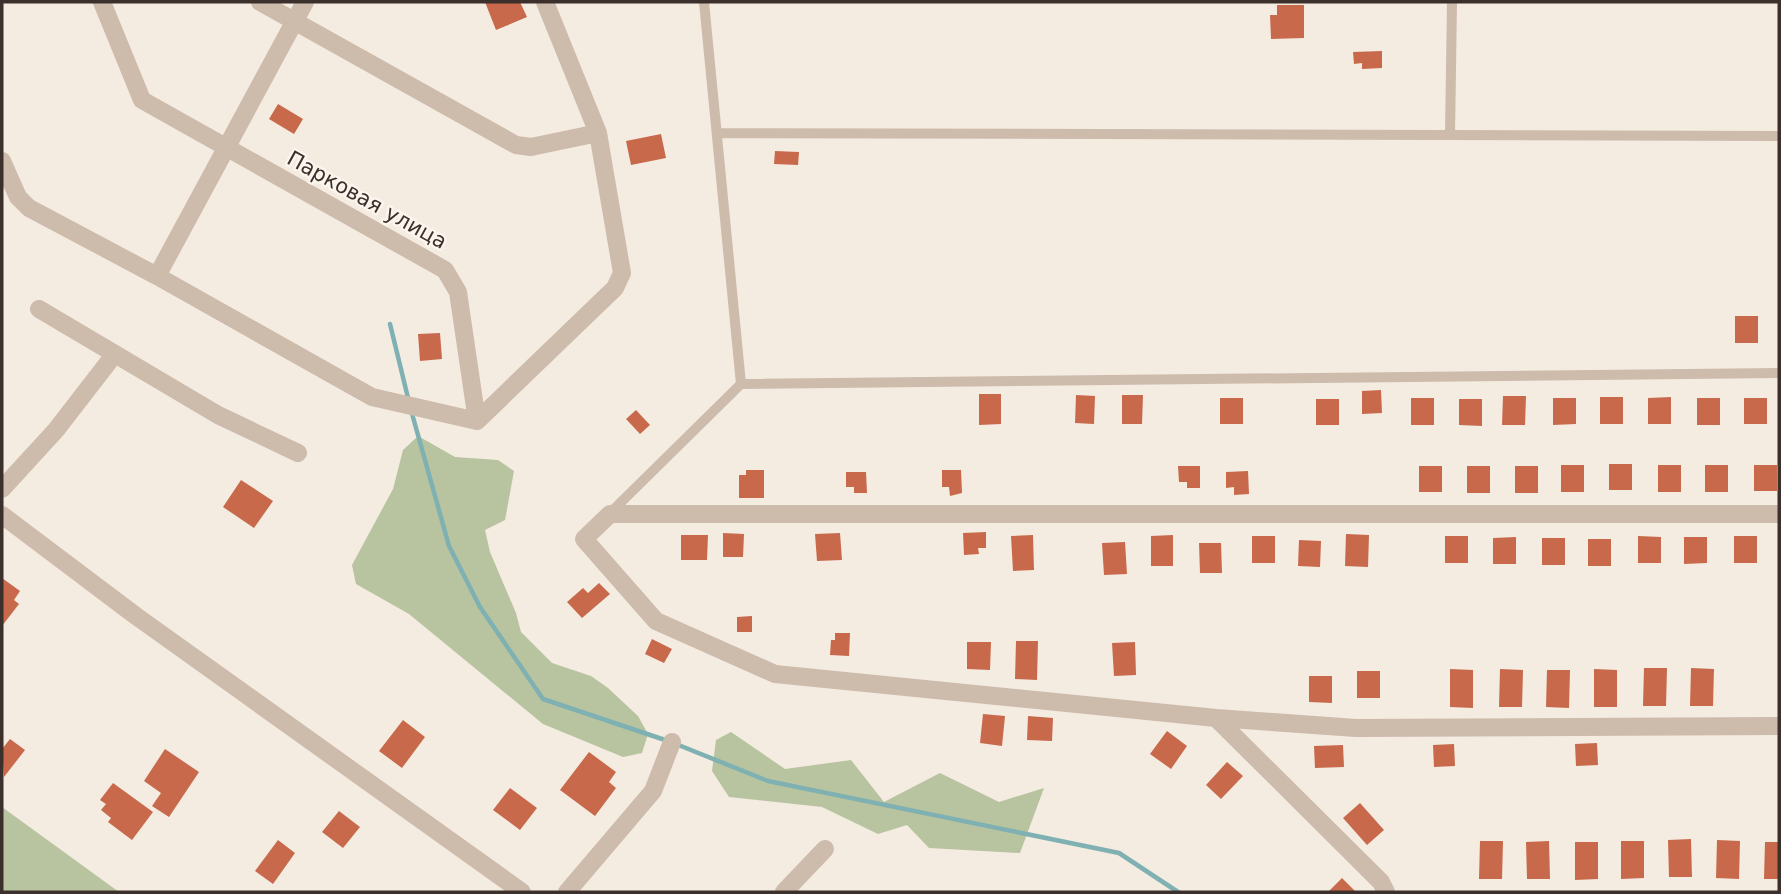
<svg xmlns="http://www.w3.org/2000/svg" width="1781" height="894" font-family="'DejaVu Sans',sans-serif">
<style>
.green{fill:#b8c4a0}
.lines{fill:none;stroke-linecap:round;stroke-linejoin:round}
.stream{stroke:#7fb0b2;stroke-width:4.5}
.building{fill:#c8694b}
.service{stroke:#cdbbac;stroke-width:10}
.minor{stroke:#cdbbac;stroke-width:18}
.labels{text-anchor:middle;stroke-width:5;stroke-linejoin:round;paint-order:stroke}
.street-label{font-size:21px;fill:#3b302b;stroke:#fbf5ee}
</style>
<rect width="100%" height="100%" fill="#f4ebe1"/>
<path class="green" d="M418 436 455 457 498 460 514 471 505 520 485 530 490 552 516 613 521 632 552 663 591 676 608 688 638 716 648 734 642 753 623 757 543 724 409 614 356 584 352 565 393 489 403 450Z
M731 732 785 769 851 760 884 802 940 773 999 802 1044 788 1020 853 929 848 907 825 878 834 822 807 729 797 712 771 716 740Z
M2 807 119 892H2Z"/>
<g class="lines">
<path class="stream" d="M390 324 409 402
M411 410 449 546 480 607 543 699 668 741
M676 744 768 781 1119 853 1178 892"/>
</g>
<path class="building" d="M485 2H520L527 17 496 30Z
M1277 5H1304V38L1271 39 1270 15H1277Z
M1382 51V68L1362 69V63L1354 64 1353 52Z
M278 104 303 119 294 134 269 119Z
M661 134 666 158 631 165 626 141Z
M775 151 799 152 798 165 774 164Z
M1735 316H1758V343H1735Z
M440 333 442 359 420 361 418 334Z
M1381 390 1382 413 1362 414V391Z
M979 394H1001V424L979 425Z
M1076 395 1095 396 1094 424 1075 423Z
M1122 395H1143L1142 424H1122Z
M1503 396H1526L1525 425H1502Z
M1600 397H1623V424H1600Z
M1671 397V424H1648V398Z
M1220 398H1243V424H1220Z
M1411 398H1434V425H1411Z
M1553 398H1576V424L1553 425Z
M1697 398H1720V425H1697Z
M1744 398H1767V424H1744Z
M1316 399H1339V425H1316Z
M1459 399H1482V426L1459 425Z
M636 410 650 425 640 434 626 419Z
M1609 464H1632V490H1609Z
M1561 465H1584V492H1561Z
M1658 465H1681V492H1658Z
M1705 465H1728V492H1705Z
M1754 465H1777V491H1754Z
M1178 466H1200V488H1187V482H1179Z
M1419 466H1442V492H1419Z
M1467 466H1490V493H1467Z
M1515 466H1538V493H1515Z
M746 470H764V498H739V475H746Z
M942 470H961L962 493 950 496 949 487H942Z
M1248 471 1249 494 1234 495V487L1226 488V472Z
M846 472H866L867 493H854V487H846Z
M241 480 273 501 254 528 223 507Z
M986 532V548H978L979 554 964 555 963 533Z
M723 533 744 534 743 557H723Z
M840 533 842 560 817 561 815 534Z
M1346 534 1369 535 1368 567 1345 566Z
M681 535H708L707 560H681Z
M1033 535 1034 570 1013 571 1011 536Z
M1173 535V566H1151V536Z
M1252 536H1275V563H1252Z
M1445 536H1468V563H1445Z
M1638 536 1661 537V563H1638Z
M1734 536H1757V563H1734Z
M1516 537V564H1493V538Z
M1684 537H1707V563L1684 564Z
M1542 538H1565V565H1542Z
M1588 539H1611V566H1588Z
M1299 540 1321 541 1320 567 1298 566Z
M1125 542 1127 574 1104 575 1102 543Z
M1199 543H1221L1222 573H1200Z
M2 578 20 591 14 600 19 604 2 626Z
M599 583 610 594 582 618 567 602 583 588 588 593Z
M752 616V632H737V617Z
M835 633H850L849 656 830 655 831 640H835Z
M652 639 672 649 664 663 645 654Z
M1016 641H1038L1037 680 1015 679Z
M967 642H991L990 670 967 669Z
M1135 642 1136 675 1114 676 1112 643Z
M1644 668H1667L1666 706H1643Z
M1691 668 1714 669 1713 706H1690Z
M1450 669 1473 670V708L1450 707Z
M1500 669 1523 670 1522 707H1499Z
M1594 669 1617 670V707H1594Z
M1547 670H1570L1569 708 1546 707Z
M1357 671H1380V698H1357Z
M1309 676H1332V703L1309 702Z
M983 714 1005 716 1002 746 980 743Z
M1028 716 1053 718 1052 741 1027 740Z
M403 720 425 737 402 768 379 751Z
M1167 731 1187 746 1171 769 1150 754Z
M10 739 25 750 4 777 2 749Z
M1597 743 1598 765 1576 766 1575 744Z
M1454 744 1455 766 1434 767 1433 745Z
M1343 745 1344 767 1315 768 1314 746Z
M165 749 199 772 169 817 152 806 161 793 144 781Z
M589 752 616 772 609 782 616 788 595 816 560 790Z
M1227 762 1243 776 1221 799 1206 785Z
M113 783 153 812 132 840 108 822 111 818 101 810 106 804 100 800Z
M510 788 537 808 520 830 493 810Z
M1360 803 1384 830 1367 845 1343 818Z
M339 811 360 827 343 848 322 832Z
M1691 839 1692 877H1669L1668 840Z
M278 840 295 853 273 884 255 871Z
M1717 840 1740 841 1739 879 1716 878Z
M1480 841H1503L1502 879H1479Z
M1549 841 1550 879H1527L1526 842Z
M1621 841H1644V878L1621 879Z
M1575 842H1598V879L1575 880Z
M1765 842H1779V879H1764Z
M1342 878 1356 892H1328Z"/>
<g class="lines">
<path class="service" d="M717 133 1779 136
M1450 135 1452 2
M741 384 1779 373
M611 512 741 384 704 2"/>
<path class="minor" d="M102 2 142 100 445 270 458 292 477 421
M260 2 516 145 531 147 598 133
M2 161 18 197 29 208 157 276 372 397 477 421
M157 276 305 2
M39 309 218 415 298 453
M477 421 615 288 622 273 598 133 545 2
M2 489 56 430 114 355
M1779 514H610L584 539 656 621 775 674 1216 718 1356 728 1779 726
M2 515 136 616 522 892
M1216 718 1381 882 1386 892
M567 892 653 791 672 742
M784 892 825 849"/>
</g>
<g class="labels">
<g class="street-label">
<text transform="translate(367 200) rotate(29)" y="7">Парковая улица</text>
</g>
</g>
<rect width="1781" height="894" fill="none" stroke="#3b302b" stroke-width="7"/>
</svg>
